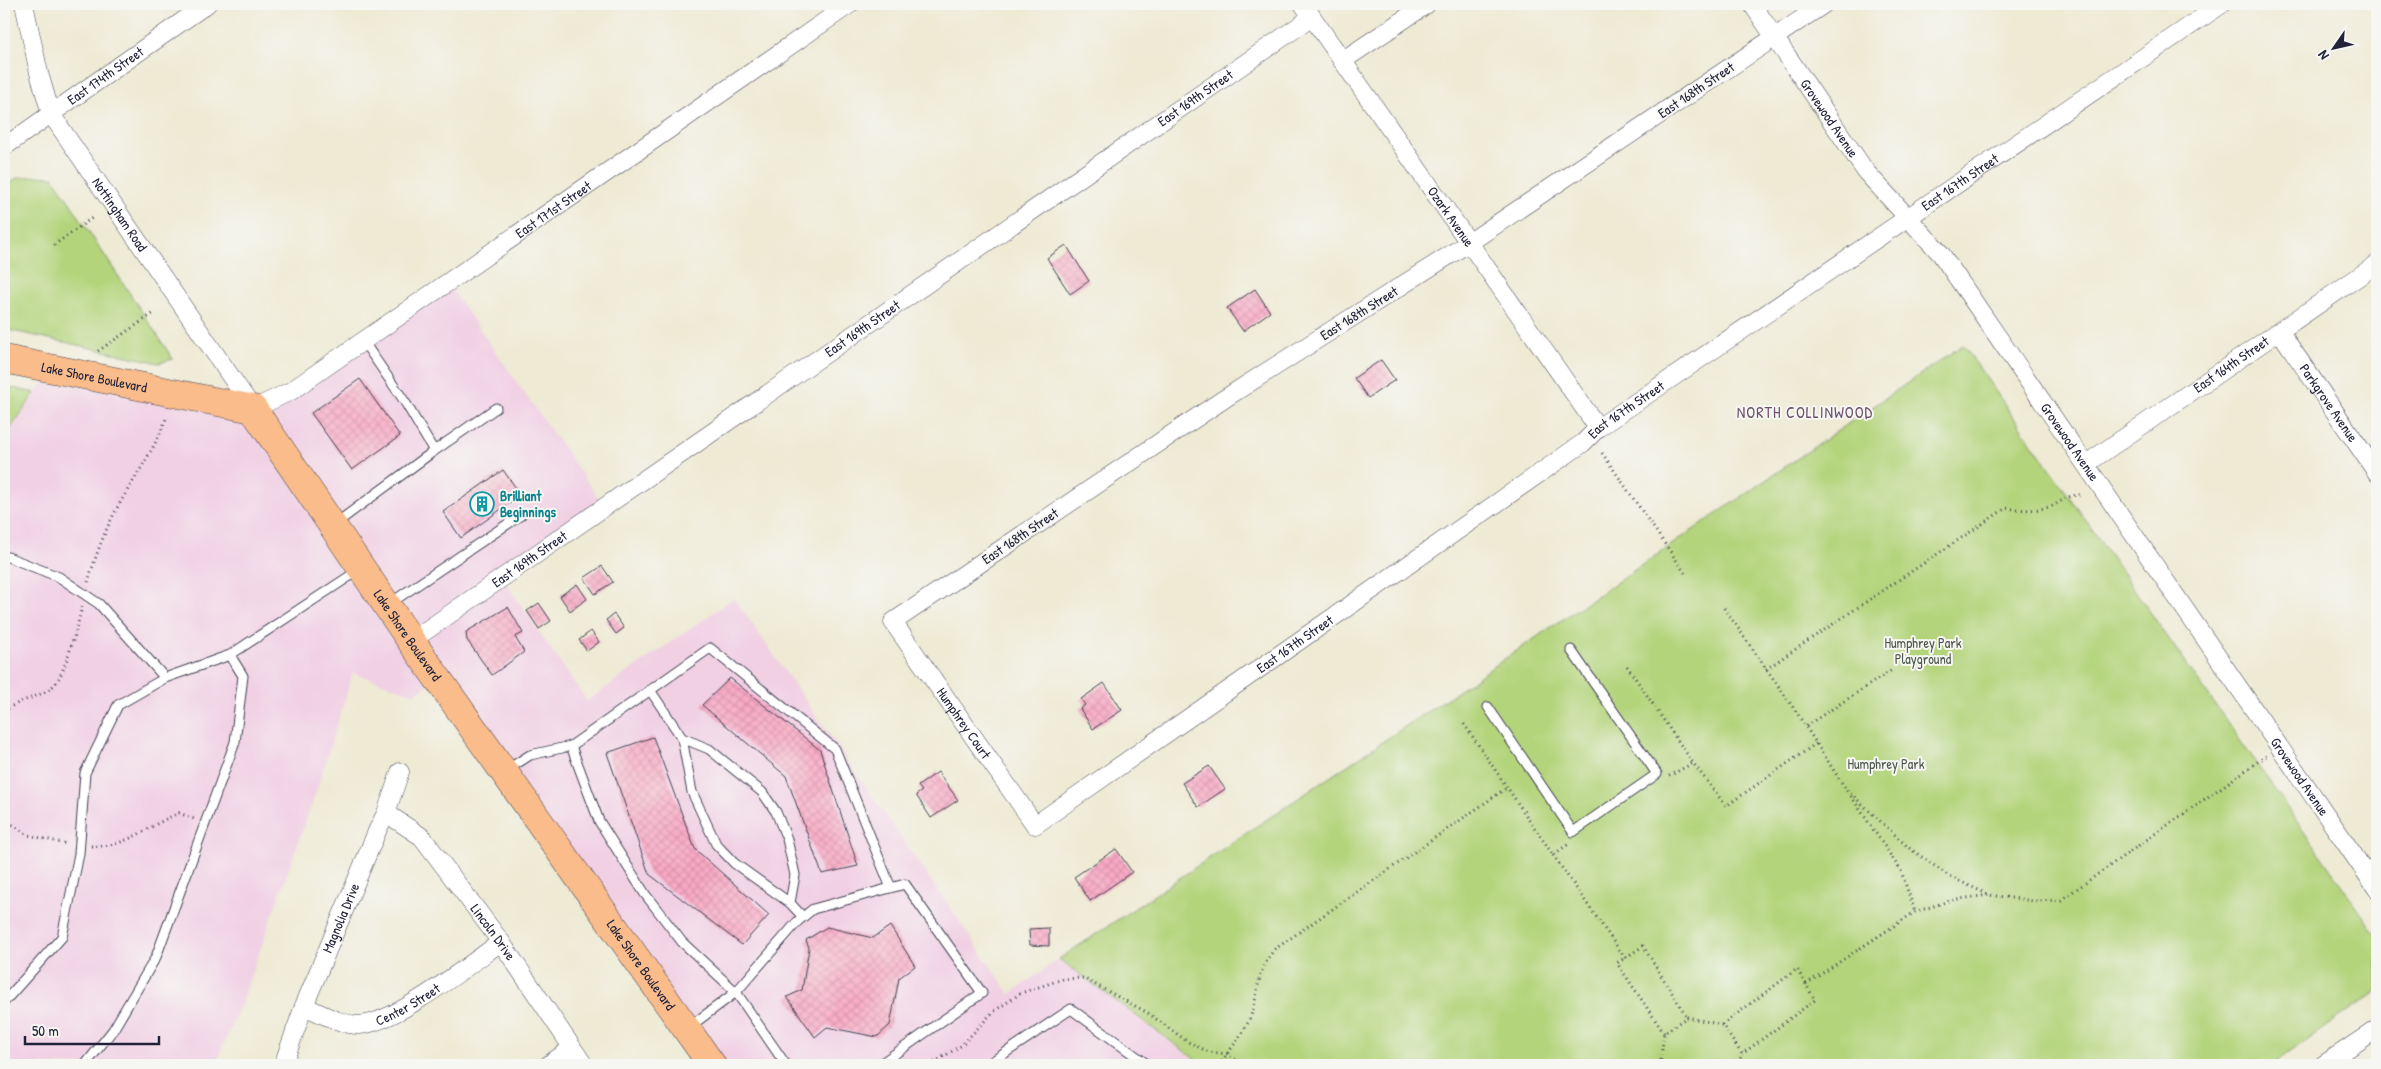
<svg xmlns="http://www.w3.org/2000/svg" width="2381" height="1069" font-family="'Patrick Hand',sans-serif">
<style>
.built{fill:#f1d0e4}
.green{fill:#b4d47b;stroke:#6b7b5b}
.building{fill:url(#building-cross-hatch)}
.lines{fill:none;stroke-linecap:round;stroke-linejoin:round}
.lane-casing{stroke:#414052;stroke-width:11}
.street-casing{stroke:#414052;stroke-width:19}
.primary-casing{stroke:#414052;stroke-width:29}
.path{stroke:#414052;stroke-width:3;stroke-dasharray:1 4;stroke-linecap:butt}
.lane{stroke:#fff;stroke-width:9}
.street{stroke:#fff;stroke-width:18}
.primary{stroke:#f9bc8a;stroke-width:28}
.labels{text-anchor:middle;stroke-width:4;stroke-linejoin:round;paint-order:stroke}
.street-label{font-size:14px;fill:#22223b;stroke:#f6f6f2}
.culture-label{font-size:14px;font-weight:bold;fill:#0d838f;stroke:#f6f6f2;text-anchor:start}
.park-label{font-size:14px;fill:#4e574e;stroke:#f6f6f2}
.quarter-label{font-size:16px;letter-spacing:1px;fill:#6d516b;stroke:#f6f6f2}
</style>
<defs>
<pattern id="building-cross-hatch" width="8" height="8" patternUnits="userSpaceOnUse" patternTransform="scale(1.25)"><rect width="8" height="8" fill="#f9a9c4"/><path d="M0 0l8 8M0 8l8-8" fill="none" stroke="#d591a9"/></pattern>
</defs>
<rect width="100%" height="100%" fill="#f6f6f2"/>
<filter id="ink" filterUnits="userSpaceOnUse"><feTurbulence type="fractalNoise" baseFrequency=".02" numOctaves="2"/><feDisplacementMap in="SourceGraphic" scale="10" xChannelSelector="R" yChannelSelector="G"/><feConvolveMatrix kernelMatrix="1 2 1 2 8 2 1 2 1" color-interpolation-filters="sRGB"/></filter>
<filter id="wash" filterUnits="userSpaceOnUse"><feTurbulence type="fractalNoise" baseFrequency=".0096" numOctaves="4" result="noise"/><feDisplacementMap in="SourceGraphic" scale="20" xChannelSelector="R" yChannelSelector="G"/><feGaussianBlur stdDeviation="1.12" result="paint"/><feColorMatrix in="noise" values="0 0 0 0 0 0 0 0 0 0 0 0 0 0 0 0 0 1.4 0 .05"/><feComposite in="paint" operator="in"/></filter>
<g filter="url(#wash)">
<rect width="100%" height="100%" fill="#eeead4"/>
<path class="built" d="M447 283 605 507 502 578 587 701 734 598 1010 994 1059 959 1201 1065H712L437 678 415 694 353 673 311 807 240 1006 215 1065H4V440L52 369 254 409Z"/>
<path class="green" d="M36 176 53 177 173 359 159 363 4 329V187L17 178Z
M1963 345 2377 936V991L2271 1065H1203L1059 959 1455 693Z
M4 386 35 393 4 438Z"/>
<g id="blocks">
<path class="building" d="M1066 245 1089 281 1070 294 1047 258Z
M1255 289 1270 312 1243 331 1227 308Z
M1381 360 1395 380 1368 398 1354 378Z
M360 379 400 436 352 470 311 413Z
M503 470 521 495 461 538 443 512Z
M602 566 613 582 595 594 584 578Z
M577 584 587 599 570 611 560 596Z
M539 603 551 621 539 629 527 611Z
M508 607 523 633 515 637 524 652 492 675 467 640 466 632Z
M614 614 624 628 616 634 606 620Z
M591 631 599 642 587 651 579 640Z
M730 678 820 750 858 866 822 874 786 776 702 705Z
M1104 683 1122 710 1093 729 1080 709 1085 705 1081 699Z
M653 737 695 849 769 915 742 945 649 874 607 753Z
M1209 766 1225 789 1198 807 1182 783Z
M938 772 958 800 931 818 916 795 922 791 918 786Z
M1116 849 1132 872 1090 901 1074 877Z
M890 926 915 966 899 978 890 1025 877 1037 827 1027 815 1037 787 997 802 990 809 948 806 940 827 927 873 938Z
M1049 928V946L1030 945 1029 929Z"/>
</g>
</g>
<g filter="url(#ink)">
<use href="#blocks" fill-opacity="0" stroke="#414052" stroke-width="1"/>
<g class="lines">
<g class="lane-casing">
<path id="lane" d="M434 451 496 408
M335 524 434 451 405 402 363 341
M4 557H8L59 577 99 604 165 678
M389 604 521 515
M650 690 682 738 692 792 716 844 734 863 790 903 803 917
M1488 707 1573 832 1657 774 1571 650
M682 738 709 749 762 792 776 812 787 839 795 875 790 903
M571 746 599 821 645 894 682 942 736 992 786 1065
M505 771 530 755 571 746 710 648 835 749 891 888
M4 1002 62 937 79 854 85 773 118 705 165 678 230 655 359 570
M688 1028 736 992 798 921 813 909 905 884 982 993 879 1065
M4 1060 5 1065
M85 1065 113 1030 156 957 235 742 243 676 230 655
M987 1065 1071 1009 1148 1065"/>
</g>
<g class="street-casing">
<g id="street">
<path id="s1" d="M24 4 39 73 51 114 253 409 291 391 850 4"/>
<path id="s2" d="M1303 4 1598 428"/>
<path id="s3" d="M1752 4 1866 172 1941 254 2377 889"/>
<path id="s4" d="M1824 4 1470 242 1224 399 893 622 1035 825 1583 443 1598 428 2222 4"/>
<path d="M1342 61 1427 4"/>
<path id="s5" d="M4 147 207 4"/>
<path id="s6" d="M2280 332 2377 473"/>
<path id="s7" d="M2086 464 2377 264"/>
<path id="s8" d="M411 641 1312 17"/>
<path id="s9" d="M386 813 422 837 501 942 584 1065"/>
<path id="s10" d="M304 1006C320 1013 341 1025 359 1025 394 1024 470 964 501 942"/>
<path id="s11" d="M283 1065 304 1006 378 829 386 813 400 772"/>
<path d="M548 1065 572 1048"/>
<path d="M2323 1065 2377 1029"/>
</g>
</g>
<g class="primary-casing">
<g id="primary">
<path id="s12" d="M4 359 253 409 411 641 712 1065"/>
</g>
</g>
<path class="path" d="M54 245 92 218
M98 351 154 313
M1602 453 1685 573
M88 582C95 558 104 532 116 510 133 479 155 450 167 416
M1724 608 1795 710 1847 791
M1627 666 1693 763
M1766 669 2006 508C2021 510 2034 511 2049 507 2064 502 2063 495 2082 495
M4 712C17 699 43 698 55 684 65 673 78 624 82 607
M1464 724 1553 855 1570 843
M1806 726 1892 670
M1669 776 1693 763 1726 806 1817 743
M1847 790 1909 848 1949 876 1989 895 2034 901 2061 900 2266 756
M1851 796 1901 871 1915 912
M4 819 28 835 67 844
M91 846C125 849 149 825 179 813L194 819
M1553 855 1625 958
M1806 984 1915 912 1952 900 1989 895
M1722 1025 1797 969 1815 1000 1742 1054
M1664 1033 1617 963 1643 946 1687 1017
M930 1065 962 1045 993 1012 1021 993 1063 979 1083 978 1148 1013 1188 1042 1209 1052 1227 1054 1236 1060 1250 1064 1272 1060 1282 1065
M1219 1065C1229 1051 1242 1036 1249 1020 1261 993 1253 975 1275 949L1508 787
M1660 1065 1664 1033 1687 1017 1722 1025 1742 1054 1738 1065"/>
<use href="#lane" class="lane"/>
<use href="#street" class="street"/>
<use href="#primary" class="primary"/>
</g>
</g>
<defs>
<g id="building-ring" transform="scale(1.25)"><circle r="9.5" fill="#f6f6f2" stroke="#0f9aa8" stroke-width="1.5"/><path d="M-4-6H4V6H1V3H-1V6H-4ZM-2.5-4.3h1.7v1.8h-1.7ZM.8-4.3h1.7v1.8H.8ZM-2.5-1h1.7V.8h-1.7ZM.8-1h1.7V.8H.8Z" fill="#0f9aa8"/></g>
</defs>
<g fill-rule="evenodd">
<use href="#building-ring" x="482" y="504"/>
</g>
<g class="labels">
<g class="street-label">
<text dy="5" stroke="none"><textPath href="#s5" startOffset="124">East 174th Street</textPath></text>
<text transform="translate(1696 90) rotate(-34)" y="5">East 168th Street</text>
<text dy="5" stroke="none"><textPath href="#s8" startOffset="954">East 169th Street</textPath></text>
<text dy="5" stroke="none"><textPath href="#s3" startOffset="138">Grovewood Avenue</textPath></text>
<text dy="5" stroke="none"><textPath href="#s4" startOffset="2492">East 167th Street</textPath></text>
<text dy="5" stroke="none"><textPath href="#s1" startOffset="832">East 171st Street</textPath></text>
<text dy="5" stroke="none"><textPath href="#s1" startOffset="235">Nottingham Road</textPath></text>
<text dy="5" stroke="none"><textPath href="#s2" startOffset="259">Ozark Avenue</textPath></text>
<text transform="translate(1359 313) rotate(-32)" y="5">East 168th Street</text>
<text dy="5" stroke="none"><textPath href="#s8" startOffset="549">East 169th Street</textPath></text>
<text dy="5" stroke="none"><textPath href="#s7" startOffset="176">East 164th Street</textPath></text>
<text dy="5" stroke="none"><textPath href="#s12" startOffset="92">Lake Shore Boulevard</textPath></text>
<text dy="5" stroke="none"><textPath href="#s6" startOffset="86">Parkgrove Avenue</textPath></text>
<text dy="5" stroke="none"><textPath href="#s4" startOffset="2088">East 167th Street</textPath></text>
<text dy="5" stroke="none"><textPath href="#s3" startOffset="542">Grovewood Avenue</textPath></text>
<text transform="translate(1020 536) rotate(-34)" y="5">East 168th Street</text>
<text dy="5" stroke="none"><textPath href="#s8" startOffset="144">East 169th Street</textPath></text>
<text dy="5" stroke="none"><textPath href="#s12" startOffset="528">Lake Shore Boulevard</textPath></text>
<text dy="5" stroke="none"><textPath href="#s4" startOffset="1682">East 167th Street</textPath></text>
<text dy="5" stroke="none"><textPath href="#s4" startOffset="1241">Humphrey Court</textPath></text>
<text dy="5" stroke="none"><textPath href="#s3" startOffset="948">Grovewood Avenue</textPath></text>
<text dy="5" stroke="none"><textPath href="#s11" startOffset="158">Magnolia Drive</textPath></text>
<text dy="5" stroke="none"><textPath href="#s9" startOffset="162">Lincoln Drive</textPath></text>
<text dy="5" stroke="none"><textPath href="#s12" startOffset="932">Lake Shore Boulevard</textPath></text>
<text dy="5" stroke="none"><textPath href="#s10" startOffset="112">Center Street</textPath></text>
</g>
<g class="culture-label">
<text x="500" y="501">Brilliant<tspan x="500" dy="16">Beginnings</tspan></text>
</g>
<g class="park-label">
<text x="1923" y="648">Humphrey Park<tspan x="1923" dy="16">Playground</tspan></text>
<text x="1886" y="769">Humphrey Park</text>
</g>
<g class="quarter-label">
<text x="1805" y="418">NORTH COLLINWOOD</text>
</g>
</g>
<rect width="2381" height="1069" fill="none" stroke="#f6f6f2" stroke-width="20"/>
<g transform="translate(2334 48) rotate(236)" stroke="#f6f6f2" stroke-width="4" paint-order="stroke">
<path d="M0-4L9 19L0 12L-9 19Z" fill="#22223b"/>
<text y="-8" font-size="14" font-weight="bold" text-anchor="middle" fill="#22223b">N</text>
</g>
<path d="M25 1036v8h134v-8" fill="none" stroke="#22223b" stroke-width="2.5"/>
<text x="32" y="1036" font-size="15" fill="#22223b" stroke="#f6f6f2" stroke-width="4" paint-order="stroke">50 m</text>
</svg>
